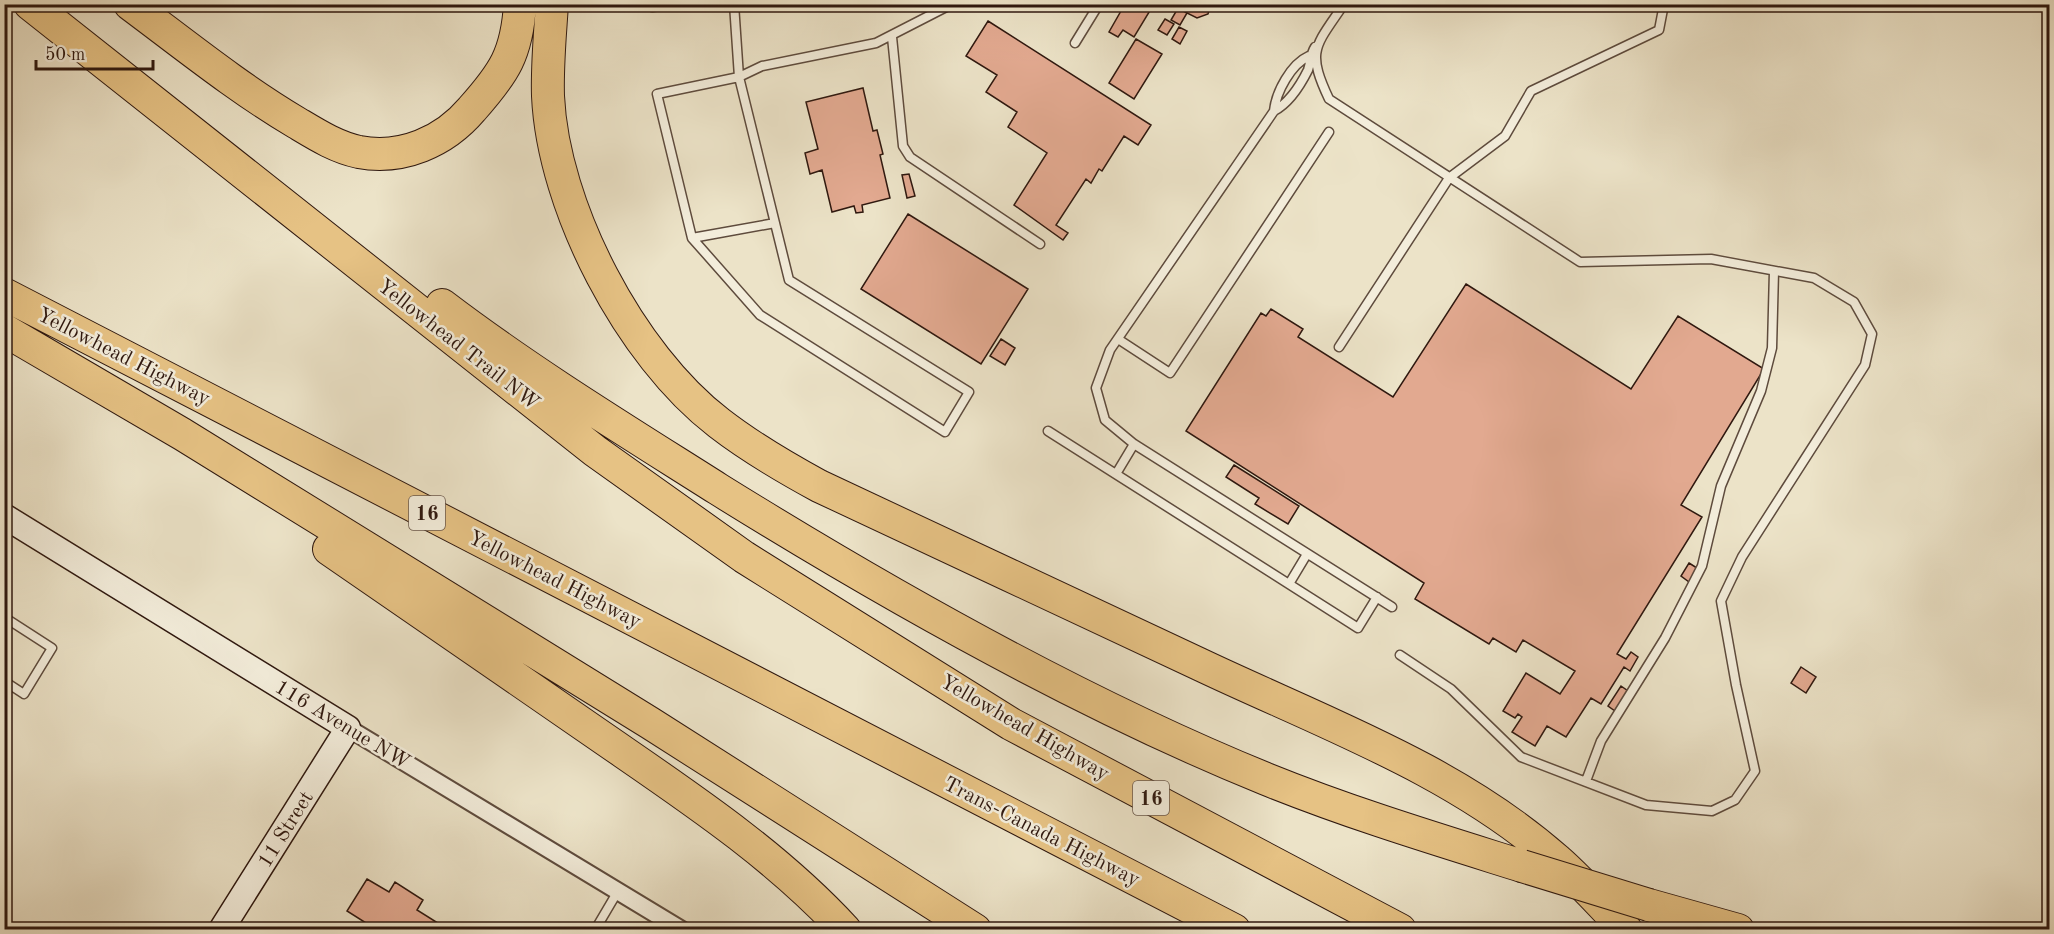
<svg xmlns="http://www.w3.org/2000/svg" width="2054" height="934" font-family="'Old Standard TT',serif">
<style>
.building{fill:#e2a990;stroke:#2f180f;stroke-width:1.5}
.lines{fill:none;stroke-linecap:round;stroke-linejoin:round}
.lane-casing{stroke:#5e4b3d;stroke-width:11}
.street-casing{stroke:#5e4b3d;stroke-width:20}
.secondary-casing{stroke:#2f180f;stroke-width:27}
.highway-casing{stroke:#2f180f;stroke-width:34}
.lane{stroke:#f3eddb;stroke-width:8}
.street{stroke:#f3eddb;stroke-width:16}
.secondary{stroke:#f3eddb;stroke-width:24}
.highway{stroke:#e6c284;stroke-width:32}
.highway-bridge-casing{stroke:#2f180f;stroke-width:34;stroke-linecap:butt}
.highway-bridge{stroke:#e6c284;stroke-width:32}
.labels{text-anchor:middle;stroke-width:5;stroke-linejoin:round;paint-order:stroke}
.shield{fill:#f3eddb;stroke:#6a584c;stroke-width:1.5}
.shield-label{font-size:20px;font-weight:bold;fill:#2f180f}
.street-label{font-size:21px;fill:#2f180f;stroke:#f3eddb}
</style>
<rect width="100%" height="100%" fill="#ece3c8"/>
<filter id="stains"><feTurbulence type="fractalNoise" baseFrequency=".00333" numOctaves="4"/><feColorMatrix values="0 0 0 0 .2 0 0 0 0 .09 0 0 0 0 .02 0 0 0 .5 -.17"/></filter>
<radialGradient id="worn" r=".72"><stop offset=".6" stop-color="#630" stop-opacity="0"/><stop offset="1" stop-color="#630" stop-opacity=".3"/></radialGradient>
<path class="building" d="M1125 4H1154L1134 37 1123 30 1118 37 1109 32Z
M1185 4H1211L1208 14 1197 18 1187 13Z
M1178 8 1187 13 1180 25 1171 20Z
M1165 19 1174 24 1167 35 1158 30Z
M988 21 1151 125 1138 145 1124 136 1102 171 1099 169 1091 183 1086 179 1056 225 1068 233 1063 240 1014 205 1047 153 1008 127 1017 112 986 92 997 75 966 56Z
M1179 27 1187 31 1180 44 1172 39Z
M1136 39 1162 54 1134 99 1109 83Z
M863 88 873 131 877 130 883 154 880 155 890 198 862 205 863 212 856 213 854 206 832 212 822 170 810 174 805 153 818 149 806 102Z
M909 174 915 196 907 198 902 175Z
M908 214 1028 289 981 364 861 289Z
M1466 284 1631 389 1678 316 1764 369 1681 505 1702 517 1617 654 1626 659 1631 652 1638 657 1630 671 1624 667 1601 704 1591 698 1566 737 1547 726 1535 746 1512 732 1522 717 1518 714 1515 718 1503 711 1526 673 1560 694 1575 671 1523 640 1516 652 1493 638 1489 644 1415 599 1424 583 1186 431 1261 313 1266 316 1271 309 1303 329 1298 337 1393 397Z
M1001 339 1015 348 1005 365 990 356Z
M1234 465 1299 506 1288 524 1255 504 1259 498 1226 477Z
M1689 563 1697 568 1689 582 1681 576Z
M1801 667 1816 677 1806 693 1791 683Z
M1621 686 1628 691 1615 711 1608 706Z
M367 879 389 892 395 882 423 900 417 910 449 930H377L347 911Z"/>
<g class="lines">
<g class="lane-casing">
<path id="lane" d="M1344 4C1315 47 1306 50 1329 99L1580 262 1711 259 1814 278 1854 302 1872 334 1865 365 1742 557 1721 601 1736 685 1755 771 1735 800 1712 811 1646 805 1521 757 1451 689 1400 655
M652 7 680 4
M892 37 903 146 910 157 1040 244
M1075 43 1099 4
M1315 47C1310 55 1311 62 1308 70 1300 86 1289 103 1274 111L1110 350 1096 388 1105 420 1134 444 1392 607
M1274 111C1276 92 1291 64 1309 56
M775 223 692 238 760 315 945 432 969 392 789 280 739 77 762 66 876 43 952 4
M692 238 657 94 739 77 734 4
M1118 339 1170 373 1329 132
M1339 347 1449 178 1505 136 1531 91 1659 30 1664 4
M1048 431 1358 628 1377 597
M1116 474 1134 444
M1289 584 1307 554
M4 617 52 648 24 694 4 681
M1586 781 1601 741 1665 638 1702 566 1721 486 1761 391 1772 348 1774 271
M595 930 618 891"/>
</g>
<g class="street-casing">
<path id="street" d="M348 728 682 930"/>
</g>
<g class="secondary-casing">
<path id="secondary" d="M4 516 348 728 221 930"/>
</g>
<g class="highway-casing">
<path id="highway" d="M30 4 595 451 744 557 1011 724 1400 930
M130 4C185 45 238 88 297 123 317 135 336 147 359 152 402 160 444 142 472 109 504 73 517 54 520 4
M552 4C550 35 547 65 548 96 553 207 630 355 719 423 750 447 784 467 819 486 946 545 1072 605 1199 664 1321 722 1454 769 1557 860 1581 881 1603 906 1626 930
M4 294 1234 930
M442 305C530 372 625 430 718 489 890 596 1079 703 1266 779 1350 813 1436 839 1522 866
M4 330 182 434 650 723 975 930
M329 549C420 612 511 675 603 738 687 796 775 854 845 930
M1649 905 1738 930"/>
</g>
<use href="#lane" class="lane"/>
<use href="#street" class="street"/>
<use href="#secondary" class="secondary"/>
<use href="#highway" class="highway"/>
<g class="highway-bridge-casing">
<path id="highway-bridge" d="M1522 866 1649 905"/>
</g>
<use href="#highway-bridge" class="highway-bridge"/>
</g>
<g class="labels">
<g class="shield">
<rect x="409" y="496" width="36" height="34" rx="4.5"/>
<rect x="1133" y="781" width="36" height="34" rx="4.5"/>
</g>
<g class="shield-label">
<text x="427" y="520">16</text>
<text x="1151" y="805">16</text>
</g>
<g class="street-label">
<text transform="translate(459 344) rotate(38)" y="7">Yellowhead Trail NW</text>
<text transform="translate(124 356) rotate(27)" y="7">Yellowhead Highway</text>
<text transform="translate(555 579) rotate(27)" y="7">Yellowhead Highway</text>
<text transform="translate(343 724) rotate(31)" y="7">116 Avenue NW</text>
<text transform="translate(1025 727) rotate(30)" y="7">Yellowhead Highway</text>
<text transform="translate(285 829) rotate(-58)" y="7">11 Street</text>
<text transform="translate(1042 831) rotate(27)" y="7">Trans-Canada Highway</text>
</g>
</g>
<rect width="2054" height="934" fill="none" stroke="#ece3c8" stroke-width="24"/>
<rect x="6" y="6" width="2042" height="922" fill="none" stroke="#2f180f" stroke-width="3"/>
<rect x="12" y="12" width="2030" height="910" fill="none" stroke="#2f180f" stroke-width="1.5"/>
<path d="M36 60v9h117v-9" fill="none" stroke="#2f180f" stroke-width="3"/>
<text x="45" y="60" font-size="18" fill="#2f180f" stroke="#f3eddb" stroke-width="4.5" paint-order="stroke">50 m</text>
<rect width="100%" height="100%" filter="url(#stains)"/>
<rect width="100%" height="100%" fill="url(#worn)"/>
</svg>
